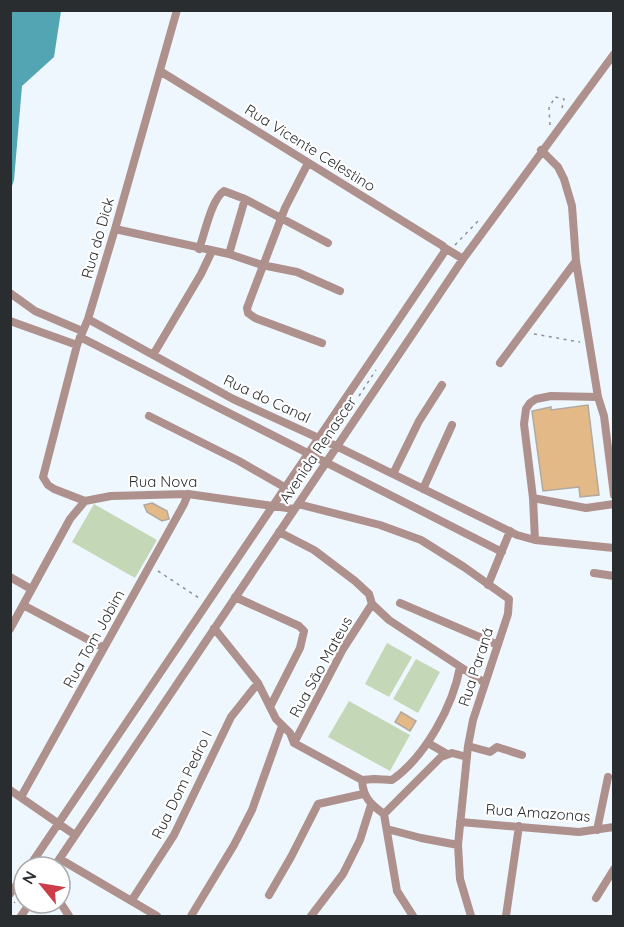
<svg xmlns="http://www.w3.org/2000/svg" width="624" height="927" font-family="Quicksand,sans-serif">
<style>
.green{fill:#c4d8b8}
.water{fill:#54a5b3}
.building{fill:#e3b987;stroke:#b0a9a1;stroke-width:1.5}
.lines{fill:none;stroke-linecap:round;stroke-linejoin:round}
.path{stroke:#8c9197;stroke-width:1.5;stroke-dasharray:3 4.5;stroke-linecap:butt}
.street{stroke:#ae908d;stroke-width:8}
.labels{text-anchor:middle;stroke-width:4.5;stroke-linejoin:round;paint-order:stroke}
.street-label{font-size:15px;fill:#2a2d30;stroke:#fff}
</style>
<rect width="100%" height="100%" fill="#eef6fe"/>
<path class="green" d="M94 504 157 540 135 578 72 542Z
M387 643 412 657 389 697 365 684Z
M416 659 440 672 418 713 393 699Z
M349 701 410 735 390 771 328 737Z"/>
<path class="water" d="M11 10 61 11 54 57 22 86 14 180 11 189Z"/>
<path class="building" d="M588 405 599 495 580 497 579 487 543 491 532 411 551 407V410Z
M152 503 167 511 169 519 162 521 147 512 144 505Z
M401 712 416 721 410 731 395 722Z"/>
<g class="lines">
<path class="path" d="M550 125 549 108 555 97 564 99 562 108
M455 245 481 218
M534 334 580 342
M359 396 376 370
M158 571 199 598
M10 909 15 902"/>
<path class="street" d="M177 10 115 229 88 319 77 345 43 477 48 485 54 489 85 501 111 496 188 494 294 509
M541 150 558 167 564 179 572 206 576 261 598 397 604 416 614 495
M308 163 285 208 247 308 248 313 255 318 322 343
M115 229 229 254 262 265 297 272 340 291
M445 248 463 259
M199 249C205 233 211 200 224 191L245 199 328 243
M229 254 245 199
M10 293 35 311 82 331
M88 319 233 399 336 446 517 535 535 540 614 548
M10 321 77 345
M80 337 502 552
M153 355 201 274 212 251
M500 363 576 261
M149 416 239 461 286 488
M393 474 419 421 442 385
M423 489 452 425
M533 498 586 508 614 504
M298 504 380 525 421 540 464 567 509 599 508 614 473 720 468 746 458 845 460 879 471 916
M279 532 314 550 355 581 369 594 372 604 389 620 485 683
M535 540 533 498 524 424 526 409 530 403 536 399 551 396 598 397
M594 573 614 576
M10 577 31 589
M488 585 510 531
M235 597 299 626 304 631 300 648 270 707
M400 603 498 645
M23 605 104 648
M214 628 258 683 276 719 290 733 294 743 362 780C363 797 370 804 384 814
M10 629 70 519 85 501
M294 743 343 649 372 604
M428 743 447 754
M468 746 490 752 497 747 522 755
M362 780 374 779 392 780C425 757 453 706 460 667
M10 790 75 835
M21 797 184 504 188 494
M384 814 397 891 413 916
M384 814 441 757 452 753 467 757
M460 822 579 832 614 827
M387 829 421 838 458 845
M597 830 608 777
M60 859 157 916
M29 867 445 251 443 246 160 71
M54 867 463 259 614 54
M10 894 24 874
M269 895 291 857 318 804 363 794
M596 898 614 869
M132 900 174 835 231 717 258 683
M60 902 69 916
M21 916 30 903
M191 916 234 845 252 810 282 726
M311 916 343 874 360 840 371 805
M506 916 519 826"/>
</g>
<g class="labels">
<g class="street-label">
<text transform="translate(310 148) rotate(32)" y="5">Rua Vicente Celestino</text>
<text transform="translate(98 238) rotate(-74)" y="5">Rua do Dick</text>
<text transform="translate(267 399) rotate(25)" y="5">Rua do Canal</text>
<text transform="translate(318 450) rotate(-56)" y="5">Avenida Renascer</text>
<text x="163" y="487">Rua Nova</text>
<text transform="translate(94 639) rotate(-61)" y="5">Rua Tom Jobim</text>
<text transform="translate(321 667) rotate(-61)" y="5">Rua São Mateus</text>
<text transform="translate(476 667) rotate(-72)" y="5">Rua Paraná</text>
<text transform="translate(182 785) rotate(-64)" y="5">Rua Dom Pedro I</text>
<text transform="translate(538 813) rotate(4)" y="5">Rua Amazonas</text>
</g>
</g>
<rect width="624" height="927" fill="none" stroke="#2a2d30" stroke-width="24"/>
<g transform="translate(42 885) rotate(300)"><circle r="28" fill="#ffffff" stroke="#aaabac" stroke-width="1.5"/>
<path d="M0-4.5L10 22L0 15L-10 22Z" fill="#cd3d49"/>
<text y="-9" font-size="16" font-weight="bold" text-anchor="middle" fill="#2a2d30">N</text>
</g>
</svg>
